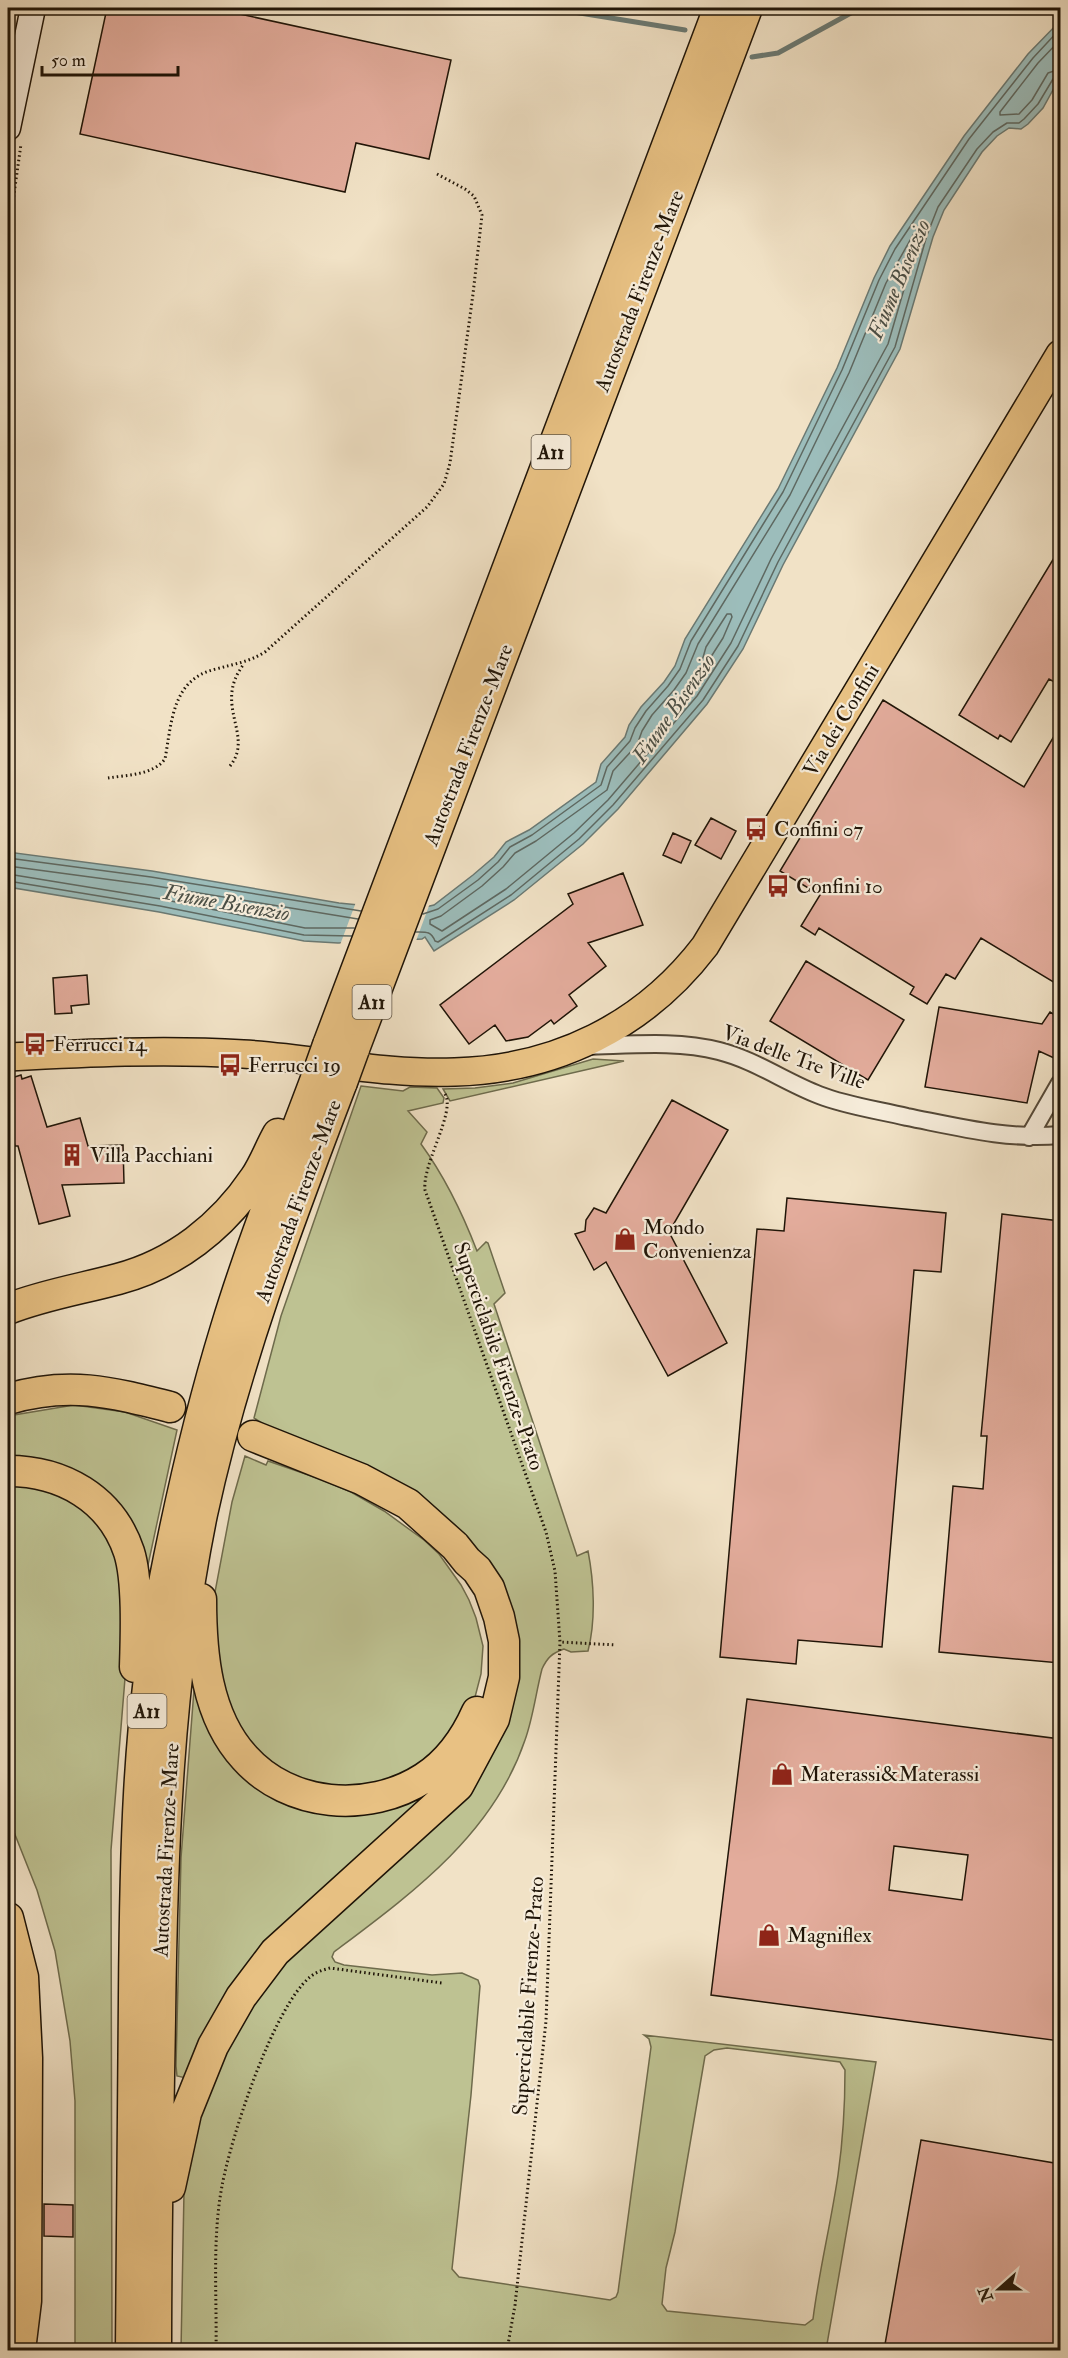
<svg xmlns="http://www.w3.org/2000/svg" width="1068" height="2358" font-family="'IM FELL Double Pica',serif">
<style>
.green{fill:#bec292;stroke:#6e6b4c;stroke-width:1.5;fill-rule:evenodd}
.water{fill:#9cbdbb;stroke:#6a7973;stroke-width:1.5}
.pier{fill:#f1e2c6}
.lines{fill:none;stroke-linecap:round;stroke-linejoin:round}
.shore{stroke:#5e6861;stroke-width:1.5}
.stream{stroke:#6a7973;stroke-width:5}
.building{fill:#e3ac9c;stroke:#1f1407;stroke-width:1.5;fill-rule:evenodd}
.street-casing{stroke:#544837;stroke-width:20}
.secondary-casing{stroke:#1f1407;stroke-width:27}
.primary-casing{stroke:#1f1407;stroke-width:30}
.highway-casing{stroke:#1f1407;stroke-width:33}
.path{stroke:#1f1407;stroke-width:3;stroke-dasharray:1.5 3;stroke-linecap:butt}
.street{stroke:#f6ecda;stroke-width:16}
.secondary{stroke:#f6ecda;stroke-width:24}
.primary{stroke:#e8c183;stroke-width:27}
.highway{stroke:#e8c183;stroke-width:30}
.highway-bridge-casing{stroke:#1f1407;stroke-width:33;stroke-linecap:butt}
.highway-bridge{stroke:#e8c183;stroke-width:30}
.labels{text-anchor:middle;stroke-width:4.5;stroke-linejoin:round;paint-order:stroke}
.shield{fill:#f6ecda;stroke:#605546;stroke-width:1.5}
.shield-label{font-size:20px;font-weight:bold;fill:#1f1407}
.street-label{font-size:21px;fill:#1f1407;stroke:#f6ecda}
.poi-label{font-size:21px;fill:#1f1407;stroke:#f6ecda;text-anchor:start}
.water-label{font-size:22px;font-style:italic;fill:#4b4f46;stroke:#f6ecda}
</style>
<rect width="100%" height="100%" fill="#f1e2c6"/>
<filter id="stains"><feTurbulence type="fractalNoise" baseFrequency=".00333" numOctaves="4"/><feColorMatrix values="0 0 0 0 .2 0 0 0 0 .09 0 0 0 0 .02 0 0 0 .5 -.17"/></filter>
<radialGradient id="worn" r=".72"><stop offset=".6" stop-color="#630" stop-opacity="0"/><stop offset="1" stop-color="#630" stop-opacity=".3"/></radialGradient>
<path class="green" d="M593 1059 624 1061 450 1101 443 1089 475 1088 513 1083Z
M361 1086 403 1091 410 1087 437 1088 444 1098 443 1103 408 1111 427 1132 421 1144C445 1177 462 1212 477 1251L486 1242 488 1243 505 1293 494 1304 577 1556 588 1551C594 1582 596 1620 588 1651L571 1652 564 1649C552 1653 547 1658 542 1669 536 1692 533 1718 525 1740 493 1835 411 1894 334 1952L332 1957 335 1962 344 1965 432 1975 462 1973 478 1980 480 1986 471 2095 452 2269 459 2277 610 2300 616 2297 618 2292 651 2047 649 2039 644 2035 876 2062 826 2350H181L184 2192 192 2134 248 2000 497 1735 490 1572 254 1418 281 1316ZM727 2048 840 2062 845 2070C845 2105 843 2140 838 2175 831 2223 819 2271 813 2319L805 2325 667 2311 662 2304 666 2268 675 2232 705 2056 714 2050Z
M74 1405 125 1412 177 1430 145 1579 134 1541 8 1462V1416Z
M245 1456 266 1465 268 1461 320 1479 351 1492 384 1511 424 1540 439 1554 461 1585 469 1600 476 1618 483 1646 481 1674 474 1701 464 1723 409 1776 332 1791 262 1762 222 1700 213 1616 215 1592 232 1502Z
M8 1480 74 1496 117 1548 126 1666 111 1850 112 2350H75V2101L70 2041 55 1951 37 1890 8 1817Z
M195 1677 203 1698 314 1807 470 1748 387 1841 186 2078 177 2076 176 2066 181 1858Z"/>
<path class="water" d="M1060 21V77L1043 108 1028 124 1021 129 1009 128 997 136 982 152 944 210 933 237 900 349 783 565 743 649 707 704 618 809 583 844 514 900 434 951 425 937 422 939 338 943 304 941 159 912 8 887V852L152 871 339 903 399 909 421 908 434 905 473 875 494 857 506 842 529 830 596 782 601 764 625 737 629 725 641 707 664 682 675 666 685 639 778 489 837 368 874 278 890 246 964 136 1028 54Z"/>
<path class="pier" d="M356 902 399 906 430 903 416 941 340 945Z"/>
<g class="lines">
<path class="shore" d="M1060 40 1038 63 1000 112V115L1019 114 1032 100 1048 73 1060 69
M917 234 919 238 888 344 771 559 731 643 697 696 608 800 574 833 506 889 442 931 430 924V920L441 916 482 886 503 867 515 853 536 841 607 790 613 771 637 745 642 731 652 715 674 690 686 673 698 644 790 495 849 373 886 283 913 235Z
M727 614H731L732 617 723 638 707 663 704 664 702 661 706 647Z
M8 858 151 877 361 911
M8 866 150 885 358 919
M8 874 161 899 305 928H354
M8 881 160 906 304 935 352 936
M423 914 438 909 478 880 498 862 510 847 532 835 601 785 607 767 630 741 635 728 646 711 668 686 680 669 691 641 783 492 842 370 879 280 895 249 969 139 1033 58 1060 29
M416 932C426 932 431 931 435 941L438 942 511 895 579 839 613 805 703 700 738 646 778 562 895 347 927 235 938 207 977 149 993 132 1007 123H1019L1024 119 1038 104 1053 79 1060 76"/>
<path class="stream" d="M549 8 685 30
M752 57 778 53 860 8"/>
</g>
<path class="building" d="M107 8H212L451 60 429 159 356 143 345 192 80 134Z
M1060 548V685L1049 679 1011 742 1000 735 998 739 959 715Z
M883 700 1024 787 1060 726V986L981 938 955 979 946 974 927 1004 910 994 914 987 819 928 815 935 801 926 820 895 780 871Z
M711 818 736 831 721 859 695 845Z
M673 833 691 841 681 863 663 855Z
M623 873 643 925 588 943 606 966 569 995 577 1006 554 1024 551 1020 528 1037 506 1041 495 1025 469 1044 440 1005 573 904 568 894Z
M806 961 904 1020 868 1080 770 1021Z
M87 975 89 1004 71 1006 72 1013 55 1014 53 978Z
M939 1007 1042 1024 1050 1012 1060 1018V1047L1054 1058 1039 1051 1027 1103 925 1087Z
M21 1075 22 1079 31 1076 47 1127 80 1118 88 1146 123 1145 124 1183 62 1185 70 1216 39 1224 18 1146H15L8 1117V1079Z
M672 1100 728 1130 669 1232 727 1343 668 1376 606 1262 594 1270 575 1234 585 1231 586 1220 594 1208 606 1213Z
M787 1198 946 1213 941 1272 914 1270 882 1647 798 1640 796 1664 720 1657 757 1229 784 1231Z
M1002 1214 1060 1221V1663L939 1652 953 1486 983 1489 987 1436H981Z
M747 1699 1060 1739V2041L711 1995ZM894 1846 968 1855 962 1900 889 1890Z
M921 2140 1060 2164V2350H884Z
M44 2204 73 2205V2237L44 2236Z"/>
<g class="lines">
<g class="street-casing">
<path id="street" d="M587 1046C630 1045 677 1040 719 1051 755 1060 785 1082 819 1095 847 1106 878 1110 907 1117 958 1127 1008 1140 1060 1135
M1029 1137 1060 1083"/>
</g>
<g class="secondary-casing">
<path id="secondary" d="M8 128 33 8"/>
</g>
<g class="primary-casing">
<path id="primary" d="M8 1057C86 1053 164 1049 243 1054 314 1058 384 1075 455 1072 556 1069 644 1026 705 946L1060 354"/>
</g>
<g class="highway-casing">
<path id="highway" d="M328 1045 719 8
M354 1049 747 8
M8 1309C43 1295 81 1289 118 1279 175 1264 222 1227 255 1178 264 1165 270 1148 278 1134
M8 1399C69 1381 111 1392 170 1407
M8 1471C62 1471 111 1498 129 1552 138 1580 136 1636 135 1667
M201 1599C201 1653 206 1716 245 1758 289 1807 368 1814 424 1778 449 1762 465 1739 477 1712
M8 1918 23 1977 27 2058 26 2301 20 2350
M170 2187 186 2113 213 2046 241 1997 275 1952 458 1786 494 1719 504 1677V1641L499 1617 489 1588 477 1570 467 1561 455 1546 408 1504 361 1479 253 1436
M131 2350C132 2233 133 2115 134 1998 135 1862 137 1722 163 1588 180 1500 200 1413 226 1328 252 1242 286 1159 317 1076
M156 2350C156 2240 158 2129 160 2019 162 1850 168 1680 202 1514 234 1365 288 1223 342 1082"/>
</g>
<path class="path" d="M8 237 21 144
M230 766C255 735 212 705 244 664
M108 778C127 775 153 775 165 759 172 721 172 679 216 669 234 664 249 662 265 652L427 507 444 484 450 463 473 294 482 215 474 196 465 189 437 174
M445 1094C456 1112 422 1164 425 1190L546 1532 555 1571 560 1642 616 1645
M216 2350C217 2297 212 2238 222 2186 231 2137 273 2008 310 1977 316 1972 323 1970 330 1968L442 1983
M507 2350 515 2305 546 2021 560 1642"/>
<use href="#street" class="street"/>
<use href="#secondary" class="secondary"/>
<use href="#primary" class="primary"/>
<use href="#highway" class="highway"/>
<g class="highway-bridge-casing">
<path id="highway-bridge" d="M317 1076 328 1045
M342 1082 354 1049"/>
</g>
<use href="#highway-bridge" class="highway-bridge"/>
</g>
<defs>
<g id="bus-bare" transform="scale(1.8)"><path d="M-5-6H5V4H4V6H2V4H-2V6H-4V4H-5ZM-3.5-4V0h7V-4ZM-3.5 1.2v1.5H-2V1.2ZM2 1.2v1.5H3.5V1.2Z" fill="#8f2418" stroke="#f6ecda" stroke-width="2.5" paint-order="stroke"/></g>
<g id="building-bare" transform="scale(1.8)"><path d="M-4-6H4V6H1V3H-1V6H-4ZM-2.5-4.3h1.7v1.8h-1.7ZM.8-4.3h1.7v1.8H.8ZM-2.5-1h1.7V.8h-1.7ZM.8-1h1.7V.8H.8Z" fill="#8f2418" stroke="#f6ecda" stroke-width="2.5" paint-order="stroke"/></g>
<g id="shop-bare" transform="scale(1.8)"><path d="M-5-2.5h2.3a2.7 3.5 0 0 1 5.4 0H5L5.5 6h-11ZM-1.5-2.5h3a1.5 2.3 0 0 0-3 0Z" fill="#8f2418" stroke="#f6ecda" stroke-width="2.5" paint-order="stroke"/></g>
</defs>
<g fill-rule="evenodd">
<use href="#bus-bare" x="756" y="829"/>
<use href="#bus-bare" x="778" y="886"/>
<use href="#bus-bare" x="35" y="1044"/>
<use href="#bus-bare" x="230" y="1065"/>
<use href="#building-bare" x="72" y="1155"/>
<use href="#shop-bare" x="625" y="1239"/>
<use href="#shop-bare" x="782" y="1774"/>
<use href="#shop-bare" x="769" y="1935"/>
</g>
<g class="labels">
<g class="shield">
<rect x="531.5" y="435" width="39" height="34" rx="4.5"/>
<rect x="352.5" y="985" width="39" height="34" rx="4.5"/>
<rect x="127.5" y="1694" width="39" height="34" rx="4.5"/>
</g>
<g class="shield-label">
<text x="551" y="459">A11</text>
<text x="372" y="1009">A11</text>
<text x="147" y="1718">A11</text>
</g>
<g class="street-label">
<text transform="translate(639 291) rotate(-69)" y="7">Autostrada Firenze-Mare</text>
<text transform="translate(841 720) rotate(-59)" y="7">Via dei Confini</text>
<text transform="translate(468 745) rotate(-69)" y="7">Autostrada Firenze-Mare</text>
<text transform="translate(794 1057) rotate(20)" y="7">Via delle Tre Ville</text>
<text transform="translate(298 1201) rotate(-70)" y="7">Autostrada Firenze-Mare</text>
<text transform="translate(499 1356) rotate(71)" y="7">Superciclabile Firenze-Prato</text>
<text transform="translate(166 1850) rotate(-87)" y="7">Autostrada Firenze-Mare</text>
<text transform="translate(528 1996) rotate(-86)" y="7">Superciclabile Firenze-Prato</text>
</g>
<g class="poi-label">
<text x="774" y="836">Confini 07</text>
<text x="796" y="893">Confini 10</text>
<text x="53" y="1051">Ferrucci 14</text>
<text x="248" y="1072">Ferrucci 19</text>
<text x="90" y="1162">Villa Pacchiani</text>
<text x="643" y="1234">Mondo<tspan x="643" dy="24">Convenienza</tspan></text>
<text x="800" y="1781">Materassi&amp;Materassi</text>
<text x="787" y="1942">Magniflex</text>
</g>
<g class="water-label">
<text transform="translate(898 279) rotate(-67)" y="8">Fiume Bisenzio</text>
<text transform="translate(673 708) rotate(-55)" y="8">Fiume Bisenzio</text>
<text transform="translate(227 902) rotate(10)" y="8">Fiume Bisenzio</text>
</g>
</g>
<rect width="1068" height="2358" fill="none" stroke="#f1e2c6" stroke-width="30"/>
<rect x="9" y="9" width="1050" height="2340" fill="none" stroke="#1f1407" stroke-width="3"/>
<rect x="15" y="15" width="1038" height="2328" fill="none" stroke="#1f1407" stroke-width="1.5"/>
<g transform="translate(999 2289) rotate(249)" stroke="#f6ecda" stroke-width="4.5" paint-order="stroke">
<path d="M0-4.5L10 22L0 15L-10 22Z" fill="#1f1407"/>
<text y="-9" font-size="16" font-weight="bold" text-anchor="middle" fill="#1f1407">N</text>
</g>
<path d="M42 66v9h136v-9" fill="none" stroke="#1f1407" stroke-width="3"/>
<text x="51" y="66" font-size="18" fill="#1f1407" stroke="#f6ecda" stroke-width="4.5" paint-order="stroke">50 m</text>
<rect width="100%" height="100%" filter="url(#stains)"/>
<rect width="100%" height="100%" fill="url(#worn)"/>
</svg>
